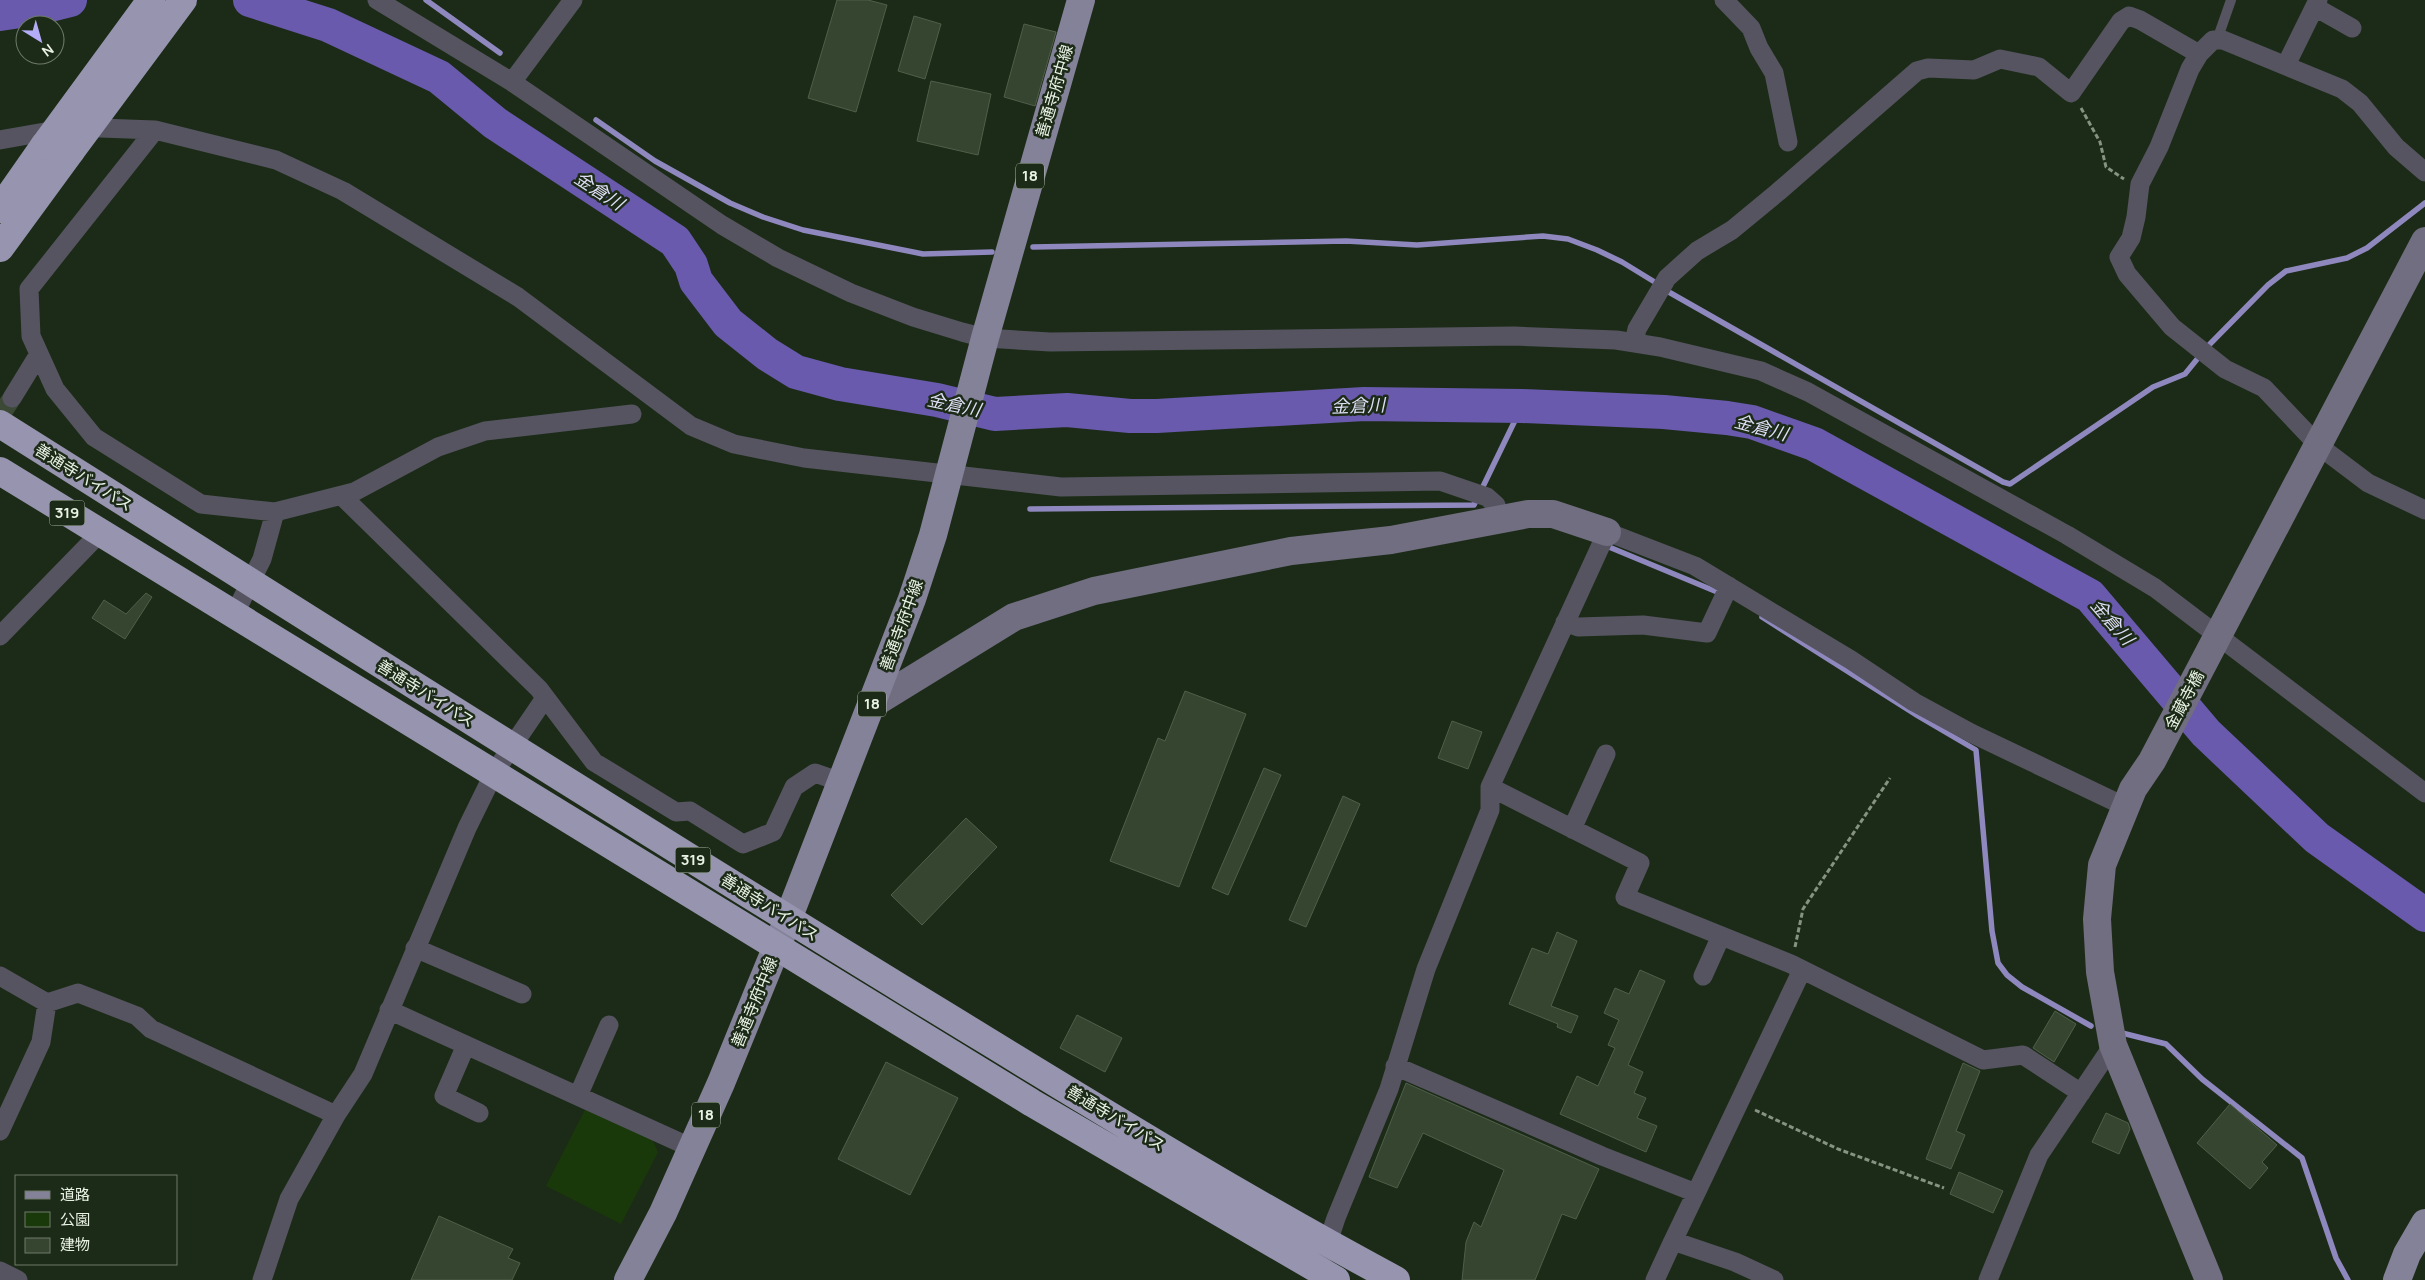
<svg xmlns="http://www.w3.org/2000/svg" width="2425" height="1280" font-family="Manrope,'Noto Sans JP',sans-serif">
<style>
.green{fill:#1a390b}
.lines{fill:none;stroke-linecap:round;stroke-linejoin:round}
.stream{stroke:#8f88be;stroke-width:5.5}
.river{stroke:#695aad;stroke-width:34}
.building{fill:#364530;stroke:#4f5f49}
.street-tunnel{stroke:#3b4936;stroke-width:19;stroke-dasharray:19 9;stroke-linecap:butt}
.path{stroke:#869282;stroke-width:3;stroke-dasharray:5 2.5;stroke-linecap:butt}
.lane{stroke:#555460;stroke-width:10}
.street{stroke:#555460;stroke-width:19}
.secondary{stroke:#706e80;stroke-width:28}
.primary{stroke:#848299;stroke-width:28}
.highway{stroke:#9694af;stroke-width:28}
.highway-bridge{stroke:#9694af;stroke-width:28}
.labels{text-anchor:middle;stroke-width:5;stroke-linejoin:round;paint-order:stroke}
.shield{fill:#1c2b17;stroke:#acb6a7;stroke-width:1}
.shield-label{font-size:15px;font-weight:bold;fill:#e9f2e5}
.street-label{font-size:16px;fill:#e9f2e5;stroke:#1c2b17}
.water-label{font-size:18px;font-style:italic;fill:#dfdef5;stroke:#1c2b17}
</style>
<rect width="100%" height="100%" fill="#1c2b17"/>
<path class="green" d="M589 1102 649 1133 658 1152 621 1224 546 1186Z"/>
<g class="lines">
<path class="stream" d="M426 0 500 53
M596 120 655 161 730 203 763 217 803 230 923 254 992 252
M1033 247 1346 241 1417 245 1543 236 1568 239 1597 250 1622 262 1653 281
M1667 291 2003 482 2010 484 2153 387 2185 374 2198 358
M2208 346 2268 285 2286 271 2347 258 2367 248 2425 203
M1030 509 1474 505 1522 406
M1609 547 1722 594
M1762 617 1918 716 1976 750 1992 931 1998 963 2007 975 2022 987 2091 1026
M2118 1032 2166 1044 2202 1079 2302 1158 2336 1258 2348 1280"/>
<path class="river" d="M250 0 328 25 439 77 495 123 675 241 691 265 696 281 728 323 767 354 796 372 840 384 937 400 995 414 1067 410 1130 416H1157L1364 404 1522 406 1664 412 1727 418 1752 422 1814 444 2090 596 2206 733 2317 838 2425 915
M0 14 34 9 70 0"/>
</g>
<path class="building" d="M837 0H868L887 5 856 112 808 98Z
M914 16 941 24 925 79 898 71Z
M1024 24 1056 32 1035 106 1004 97Z
M931 81 991 94 978 155 917 141Z
M146 593 152 597 125 639 92 618 104 600 126 614Z
M1185 691 1246 714 1179 887 1110 861 1158 738 1165 741Z
M1452 721 1482 732 1468 769 1438 758Z
M1264 768 1281 775 1228 895 1212 888Z
M1343 796 1360 804 1306 927 1289 920Z
M966 818 997 847 922 925 891 895Z
M1557 932 1577 941 1551 1006 1578 1016 1571 1033 1557 1027 1558 1024 1509 1004 1532 948 1548 954Z
M1640 970 1665 981 1628 1065 1643 1072 1634 1093 1646 1098 1637 1118 1657 1126 1646 1152 1560 1114 1577 1076 1598 1086 1615 1048 1608 1045 1619 1020 1604 1013 1615 988 1629 994Z
M2055 1011 2076 1024 2054 1062 2033 1048Z
M1077 1015 1122 1038 1105 1072 1060 1048Z
M886 1062 958 1098 910 1195 838 1159Z
M1963 1063 1980 1071 1956 1131 1965 1135 1951 1169 1926 1159Z
M1406 1083 1599 1169 1576 1219 1562 1214 1535 1280H1462L1466 1242 1474 1222 1481 1227 1504 1170 1423 1133 1397 1188 1369 1177Z
M2230 1104 2277 1145 2262 1162 2268 1168 2250 1189 2197 1143Z
M2106 1113 2128 1123 2130 1129 2119 1154 2092 1142Z
M1959 1172 2003 1191 1993 1213 1950 1194Z
M439 1216 513 1249 508 1258 520 1263 512 1280H411Z"/>
<g class="lines">
<path class="street-tunnel" d="M0 416 12 398"/>
<path class="path" d="M2081 108 2100 142 2106 167 2124 179
M1795 947 1803 909 1890 778
M1755 1110 1838 1149 1944 1188"/>
<path class="lane" d="M2217 40 2231 0"/>
<path class="street" d="M377 0 512 82 722 225 778 258 851 293 913 317 962 332 985 338 1050 342 1514 336 1616 340 1660 347 1761 371 1808 392 2067 535 2155 588 2425 793
M1724 0 1751 28 1759 48 1774 73 1788 142
M2315 7 2352 28
M2199 54 2190 69 2159 147 2140 184 2136 217 2131 238 2119 257 2127 274 2172 327 2225 369 2264 388 2319 446 2368 483 2425 510
M2286 65 2318 0
M512 82 573 0
M155 130 29 289 31 336 55 389 94 437 201 504 275 512
M0 140 73 127 155 130 276 160 343 191 518 297 691 426 734 444 804 458 1061 487 1440 481 1487 497 1496 505 1500 519
M1634 343 1637 329 1667 278 1697 251 1732 230 1778 192 1917 71 1928 68 1974 70 2000 59 2039 67 2071 93 2121 21 2129 16 2140 20 2199 54 2213 40H2223L2342 89 2360 103 2396 147 2425 172
M12 398 39 354
M342 496 539 689 594 762 676 812 690 811 743 844 773 832 794 787 815 773 841 782
M234 615 262 559 275 512 354 492 438 447 485 431 632 414
M1565 622 1578 627 1643 625 1707 633 1729 586
M0 636 100 533
M1490 787 1640 863 1625 897 1791 964 1983 1060 2023 1055 2081 1093
M1572 829 1606 754
M415 948 522 994
M0 976 47 1003 78 993 137 1016 151 1029 336 1115
M1703 976 1721 936
M389 1010 692 1148
M466 1045 444 1096 479 1113
M1395 1066 1602 1156 1696 1193 1673 1241 1735 1262 1774 1280
M578 1096 609 1025
M0 1131 41 1042 47 1003
M1696 1193 1802 970
M1324 1254 1336 1218 1389 1089 1426 969 1490 810V787L1607 532 1695 566 1851 660 1914 702 1971 733 2126 807
M0 1271 18 1280
M262 1280 289 1199 336 1115 363 1074 467 828 494 773 545 698
M1655 1280 1673 1241
M1988 1280 2039 1155 2113 1045"/>
<path class="secondary" d="M871 705 1014 617 1094 591 1291 551 1391 540 1528 514H1553L1607 532
M2209 1280 2113 1045 2100 972 2097 919 2102 865 2133 789 2152 761 2425 241"/>
<path class="primary" d="M628 1280 663 1213 721 1083 788 919 912 599 933 535 985 338 1081 0
M2397 1280 2407 1254 2425 1223"/>
<path class="highway" d="M0 209 44 146
M0 248 71 151
M0 424C302 614 603 806 907 992 1068 1090 1229 1191 1396 1280
M0 471 1032 1103 1336 1280"/>
<path class="highway-bridge" d="M44 146 151 0
M71 151 183 0"/>
</g>
<g class="labels">
<g class="shield">
<rect x="1016" y="163.5" width="28" height="25" rx="4"/>
<rect x="49.5" y="500.5" width="35" height="25" rx="4"/>
<rect x="858" y="691.5" width="28" height="25" rx="4"/>
<rect x="675.5" y="847.5" width="35" height="25" rx="4"/>
<rect x="692" y="1102.5" width="28" height="25" rx="4"/>
</g>
<g class="shield-label">
<text x="1030" y="181">18</text>
<text x="67" y="518">319</text>
<text x="872" y="709">18</text>
<text x="693" y="865">319</text>
<text x="706" y="1120">18</text>
</g>
<g class="street-label">
<text transform="translate(1054 91) rotate(-74)" y="6">善通寺府中線</text>
<text transform="translate(84 477) rotate(32)" y="6">善通寺バイパス</text>
<text transform="translate(901 625) rotate(-70)" y="6">善通寺府中線</text>
<text transform="translate(426 693) rotate(32)" y="6">善通寺バイパス</text>
<text transform="translate(2184 700) rotate(-62)" y="6">金蔵寺橋</text>
<text transform="translate(770 907) rotate(32)" y="6">善通寺バイパス</text>
<text transform="translate(754 1002) rotate(-68)" y="6">善通寺府中線</text>
<text transform="translate(1116 1118) rotate(31)" y="6">善通寺バイパス</text>
</g>
<g class="water-label">
<text transform="translate(599 191) rotate(33)" y="6">金倉川</text>
<text transform="translate(954 405) rotate(12)" y="6">金倉川</text>
<text transform="translate(1358 406) rotate(-2)" y="6">金倉川</text>
<text transform="translate(1761 428) rotate(15)" y="6">金倉川</text>
<text transform="translate(2112 622) rotate(49)" y="6">金倉川</text>
</g>
</g>
<rect x="15" y="1175" width="162" height="90" fill="#1c2b17" stroke="#6e7b69"/>
<rect x="25" y="1191" width="25" height="8" fill="#848299" stroke="#6e7b69"/>
<text x="60" y="1200" font-size="15" fill="#e9f2e5">道路</text>
<rect x="25" y="1212" width="25" height="15" fill="#1a390b" stroke="#6e7b69"/>
<text x="60" y="1225" font-size="15" fill="#e9f2e5">公園</text>
<rect x="25" y="1238" width="25" height="15" fill="#364530" stroke="#6e7b69"/>
<text x="60" y="1250" font-size="15" fill="#e9f2e5">建物</text>
<g transform="translate(40 40) rotate(143)"><circle r="24" fill="#1c2b17" stroke="#6e7b69"/>
<path d="M0-4L9 19L0 12L-9 19Z" fill="#b5acf8"/>
<text y="-8" font-size="14" font-weight="bold" text-anchor="middle" fill="#e9f2e5">N</text>
</g>
</svg>
